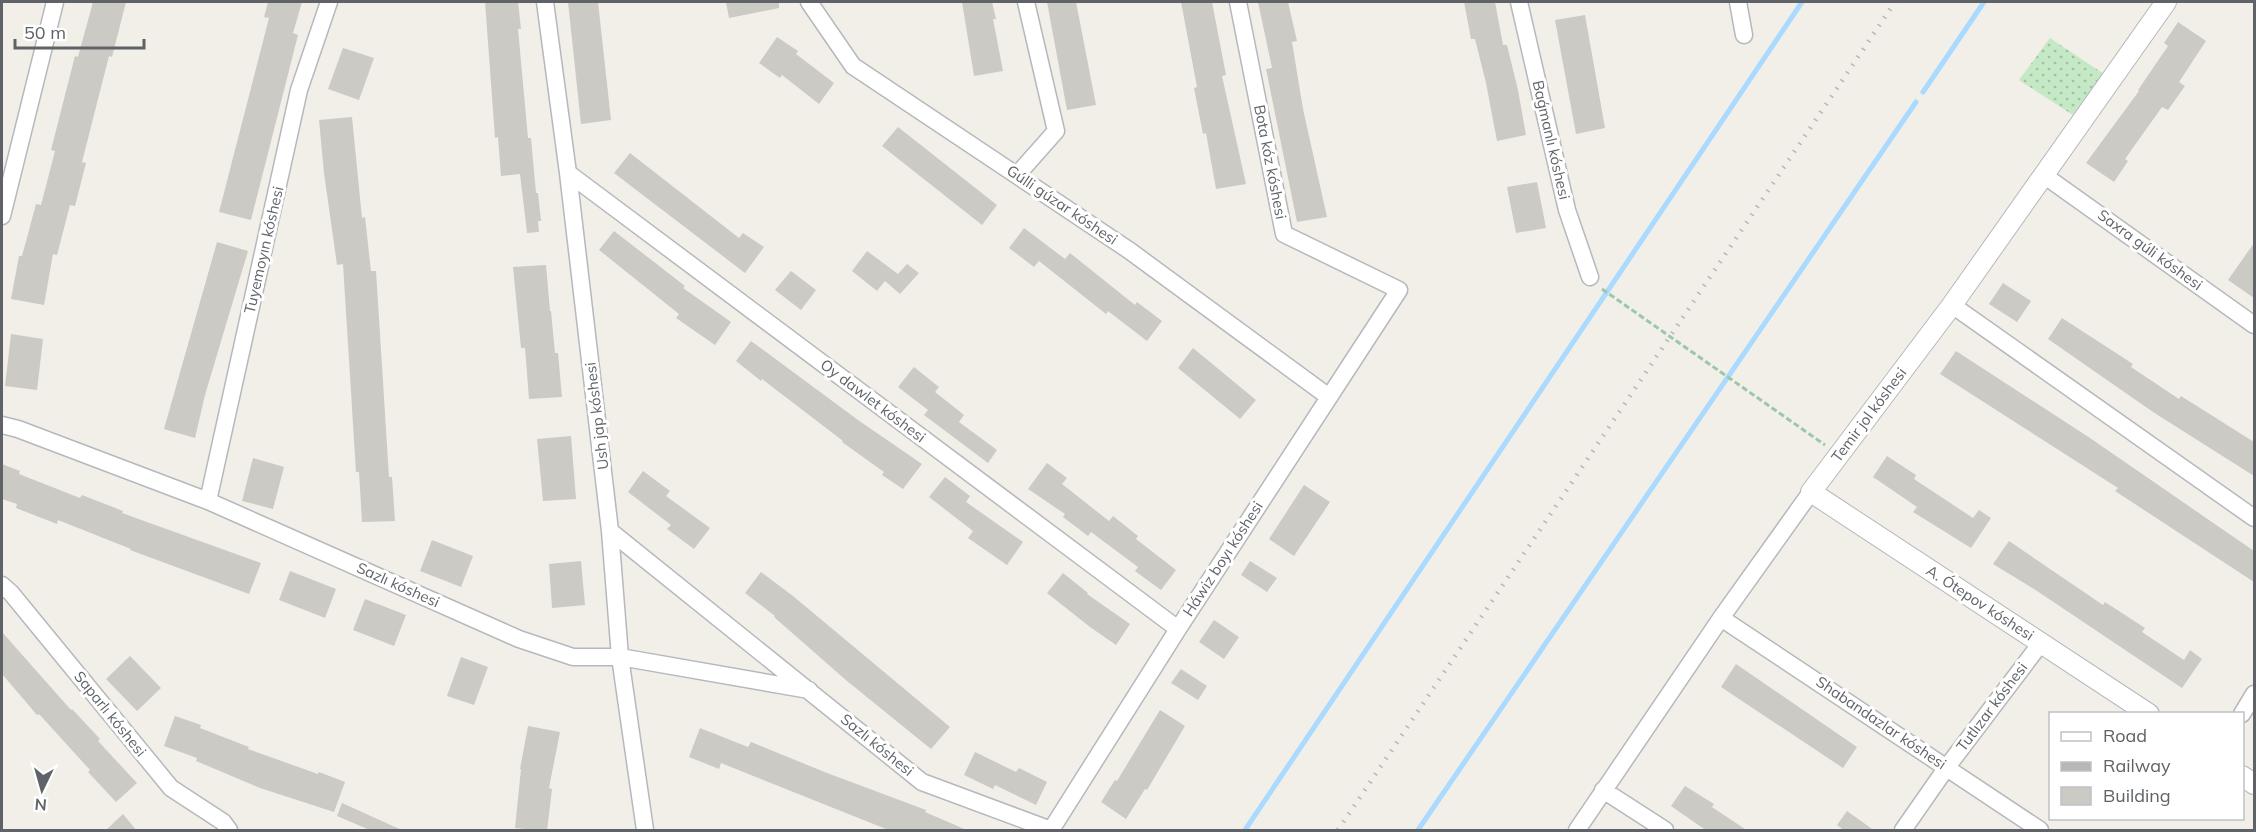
<svg xmlns="http://www.w3.org/2000/svg" width="2256" height="832" font-family="Mulish,sans-serif">
<style>
.grass{fill:url(#grass-dots)}
.lines{fill:none;stroke-linecap:round;stroke-linejoin:round}
.stream{stroke:#aadaff;stroke-width:5}
.building{fill:#cccac5}
.minor-casing{stroke:#b5b8bc;stroke-width:19}
.tertiary-casing{stroke:#b5b8bc;stroke-width:22}
.path{stroke:#9cc7a9;stroke-width:3;stroke-dasharray:6 3;stroke-linecap:butt}
.minor{stroke:#fff;stroke-width:16}
.tertiary{stroke:#fff;stroke-width:20}
.rail{stroke:#b6b7b8;stroke-width:4.5;stroke-dasharray:1.5 8;stroke-linecap:butt}
.labels{text-anchor:middle;stroke-width:6;stroke-linejoin:round;paint-order:stroke}
.street-label{font-size:15px;fill:#5f6368;stroke:#fff}
</style>
<defs>
<pattern id="grass-dots" width="8" height="8" patternUnits="userSpaceOnUse" patternTransform="scale(1.5)"><rect width="8" height="8" fill="#c5e8c5"/><path d="M2 2h.1M6 6h.1" fill="none" stroke="#a3c0a4" stroke-width="1.8" stroke-linecap="round"/></pattern>
</defs>
<rect width="100%" height="100%" fill="#f1efe8"/>
<path class="grass" d="M2050 38 2104 74 2073 115 2019 80Z"/>
<g class="lines">
<path class="stream" d="M1923 92 1984 2
M1245 830 1802 2
M1418 830 1916 102"/>
</g>
<path class="building" d="M93 2H126L112 57 109 56 82 162 86 163 75 206 70 205 57 255 53 254 44 305 11 299 19 256H22L36 204 41 205 55 151 51 150 64 99 75 56 78 57Z
M268 2H302L293 33 298 35 251 220 219 212 269 18 264 17Z
M485 2H518L521 29H518L528 138H531L536 193H538L541 221H538L539 232 527 233 520 174 501 176 498 137 495 138Z
M568 2H598L611 120 581 124Z
M726 2H779V8L729 18Z
M962 2H992L996 19H993L1003 71 974 76Z
M1047 2H1076L1096 105 1067 110Z
M1181 2H1212L1226 75 1222 76 1246 184 1216 189 1206 133 1203 134 1194 88 1197 87Z
M1258 2H1288L1297 41 1292 42 1303 109 1327 217 1297 222 1266 69 1272 68Z
M1464 2H1495L1503 45H1507L1518 90 1526 135 1497 141 1486 83 1475 39H1471Z
M1585 15 1605 128 1576 134 1555 20Z
M2178 22 2206 41 2179 82 2185 86 2168 110 2162 107 2125 159 2128 161 2114 182 2086 163 2139 91 2138 90 2168 46 2164 43Z
M777 37 798 51 796 54 834 83 819 104 782 75 780 78 759 63Z
M343 48 374 58 359 100 328 89Z
M352 117 362 218 365 217 371 271H376L389 477H392L395 521 362 522 359 472H356L343 264 337 265 324 173 319 120Z
M898 127 997 205 982 225 882 146Z
M630 153 739 238 743 233 764 247 745 273 614 173Z
M1537 182 1546 228 1516 233 1507 187Z
M1024 228 1065 259 1070 253 1135 305 1137 302 1162 321 1147 341 1108 311 1106 314 1039 261 1034 267 1009 248Z
M614 231 685 286 683 288 731 322 715 345 676 318 679 314 599 250Z
M217 242 248 251 205 395 195 438 164 429Z
M2254 243V298L2228 280Z
M867 251 898 274 907 264 919 273 900 294 885 281 877 291 852 271Z
M546 265 550 311H551L555 353H558L562 397 529 399 525 348H521L513 267Z
M791 271 816 290 801 310 775 290Z
M2003 283 2031 301 2017 322 1989 304Z
M2062 318 2133 364 2131 367 2179 399 2181 396 2254 442V476L2153 412 2048 339Z
M11 334 43 339 37 390 5 386Z
M751 341 858 420 922 464 903 489 882 475 884 472 842 442 843 441 762 379 761 381 736 361Z
M1193 348 1256 400 1240 419 1178 368Z
M1956 351 2090 438 2254 551V582L2115 491 2118 488 1940 374Z
M914 367 939 387 935 392 964 415 959 422 997 450 988 463 924 415 928 410 898 387Z
M571 436 576 499 543 501 537 439Z
M1887 456 1916 475 1914 479 1973 518 1979 510 1991 518 1971 548 1913 512 1917 507 1873 477Z
M253 458 284 467 273 509 242 501Z
M1047 463 1067 478 1062 484 1109 521 1113 516 1138 536 1136 539 1176 570 1161 590 1135 571 1138 567 1091 532 1088 536 1063 517 1065 514 1028 489Z
M2 464 20 471 19 474 80 498 82 495 123 511 122 513 261 563 249 594 130 550 131 549 58 520 57 524 16 508 17 504 2 499Z
M643 471 670 491 666 496 710 528 694 549 667 529 671 525 628 492Z
M945 477 970 496 966 502 1023 542 1007 565 968 538 973 531 929 497Z
M1304 485 1330 502 1294 556 1269 539Z
M432 540 473 556 461 587 420 571Z
M2009 541 2103 605 2105 602 2145 628 2142 632 2184 660 2190 650 2202 659 2182 688 2034 589 1993 564Z
M581 561 585 605 552 608 549 564Z
M1250 561 1277 578 1267 592 1241 575Z
M290 571 336 589 325 618 279 600Z
M761 572 793 596 950 727 931 749 847 681 774 617 775 616 745 593Z
M1063 573 1088 593 1087 594 1130 624 1116 645 1090 627 1047 593Z
M365 599 406 615 394 646 353 630Z
M1214 620 1239 637 1224 659 1199 642Z
M2 632 71 710 72 709 100 739 98 741 137 783 116 802 88 772 90 770 39 714 37 715 2 674Z
M130 656 161 688 137 711 106 679Z
M461 657 488 667 474 705 447 696Z
M1736 664 1857 747 1843 768 1721 687Z
M1181 669 1207 686 1198 700 1171 683Z
M1160 710 1185 726 1147 790 1145 789 1126 819 1101 802 1115 780 1117 781Z
M175 716 201 725 200 728 249 747 248 749 318 774 319 772 345 782 334 812 260 788 196 761 197 758 164 746Z
M528 726 560 732 549 788 552 789 547 831 515 828 521 769H520Z
M700 728 748 747 751 742 827 773 926 810 925 812 969 831H891L721 763 719 769 689 757Z
M975 752 1016 772 1019 768 1047 782 1036 805 995 785 993 789 964 775Z
M1685 786 1714 804 1712 807 1748 831H1707L1671 806Z
M342 803 404 831H372L337 816Z
M1847 811 1875 831H1845L1837 825Z
M123 814 137 831H105Z"/>
<g class="lines">
<g class="minor-casing">
<path id="minor" d="M545 2 568 173 610 531 620 657 645 830
M809 2 853 66 1130 251 1329 397
M1519 2 1567 210 1590 277
M1738 2 1744 35
M568 173 1178 629
M1017 175 1056 131 1026 2
M2045 176 2254 325
M2 216 55 2
M1952 305 2254 518
M2 425 18 429 208 501 519 639 573 657H620L809 690
M208 501 299 90 329 2
M610 531 922 782 1051 830
M2 585 11 593 171 788 223 822 229 830
M1721 618 2040 830
M2242 714 2254 694
M1603 790 1665 830
M1051 830 1178 629 1399 290 1284 234 1238 2
M1577 830 1721 618 1811 492
M1903 830 1947 767 2041 643"/>
</g>
<g class="tertiary-casing">
<path id="tertiary" d="M2149 714 1811 492 1952 305 2166 2
M2242 776 2254 784"/>
</g>
<path class="path" d="M1602 289 1825 445"/>
<use href="#minor" class="minor"/>
<use href="#tertiary" class="tertiary"/>
<path class="rail" d="M1338 830 1895 2"/>
</g>
<g class="labels">
<g class="street-label">
<text transform="translate(1551 140) rotate(77)" y="5">Baǵmanlı kóshesi</text>
<text transform="translate(1270 162) rotate(79)" y="5">Bota kóz kóshesi</text>
<text transform="translate(1062 205) rotate(34)" y="5">Gúlli gúzar kóshesi</text>
<text transform="translate(264 250) rotate(-77)" y="5">Tuyemoyın kóshesi</text>
<text transform="translate(2150 250) rotate(36)" y="5">Saxra gúli kóshesi</text>
<text transform="translate(873 401) rotate(37)" y="5">Oy dawlet kóshesi</text>
<text transform="translate(1869 415) rotate(-53)" y="5">Temir jol kóshesi</text>
<text transform="translate(597 416) rotate(-97)" y="5">Ush jap kóshesi</text>
<text transform="translate(1223 559) rotate(-57)" y="5">Háwiz boyı kóshesi</text>
<text transform="translate(398 585) rotate(24)" y="5">Sazlı kóshesi</text>
<text transform="translate(1980 603) rotate(33)" y="5">A. Ótepov kóshesi</text>
<text transform="translate(1992 707) rotate(-53)" y="5">Tutlızar kóshesi</text>
<text transform="translate(110 714) rotate(51)" y="5">Saparlı kóshesi</text>
<text transform="translate(1881 723) rotate(34)" y="5">Shabandazlar kóshesi</text>
<text transform="translate(877 745) rotate(39)" y="5">Sazlı kóshesi</text>
</g>
</g>
<rect width="2256" height="832" fill="none" stroke="#5f6368" stroke-width="6"/>
<rect x="2049" y="712" width="195" height="108" fill="#ffffff" stroke="#bfc1c3" stroke-width="1.5"/>
<rect x="2061" y="732" width="30" height="9" fill="#ffffff" stroke="#bfc1c3" stroke-width="1.5"/>
<text x="2103" y="742" font-size="18" fill="#5f6368">Road</text>
<rect x="2061" y="762" width="30" height="9" fill="#b6b7b8" stroke="#bfc1c3" stroke-width="1.5"/>
<text x="2103" y="772" font-size="18" fill="#5f6368">Railway</text>
<rect x="2061" y="787" width="30" height="18" fill="#cccac5" stroke="#bfc1c3" stroke-width="1.5"/>
<text x="2103" y="802" font-size="18" fill="#5f6368">Building</text>
<g transform="translate(42 790) rotate(185)" stroke="#ffffff" stroke-width="4.5" paint-order="stroke">
<path d="M0-4.5L10 22L0 15L-10 22Z" fill="#5f6368"/>
<text y="-9" font-size="16" font-weight="bold" text-anchor="middle" fill="#5f6368">N</text>
</g>
<path d="M15 39v9h129v-9" fill="none" stroke="#5f6368" stroke-width="3"/>
<text x="24" y="39" font-size="18" fill="#5f6368" stroke="#ffffff" stroke-width="4.5" paint-order="stroke">50 m</text>
</svg>
